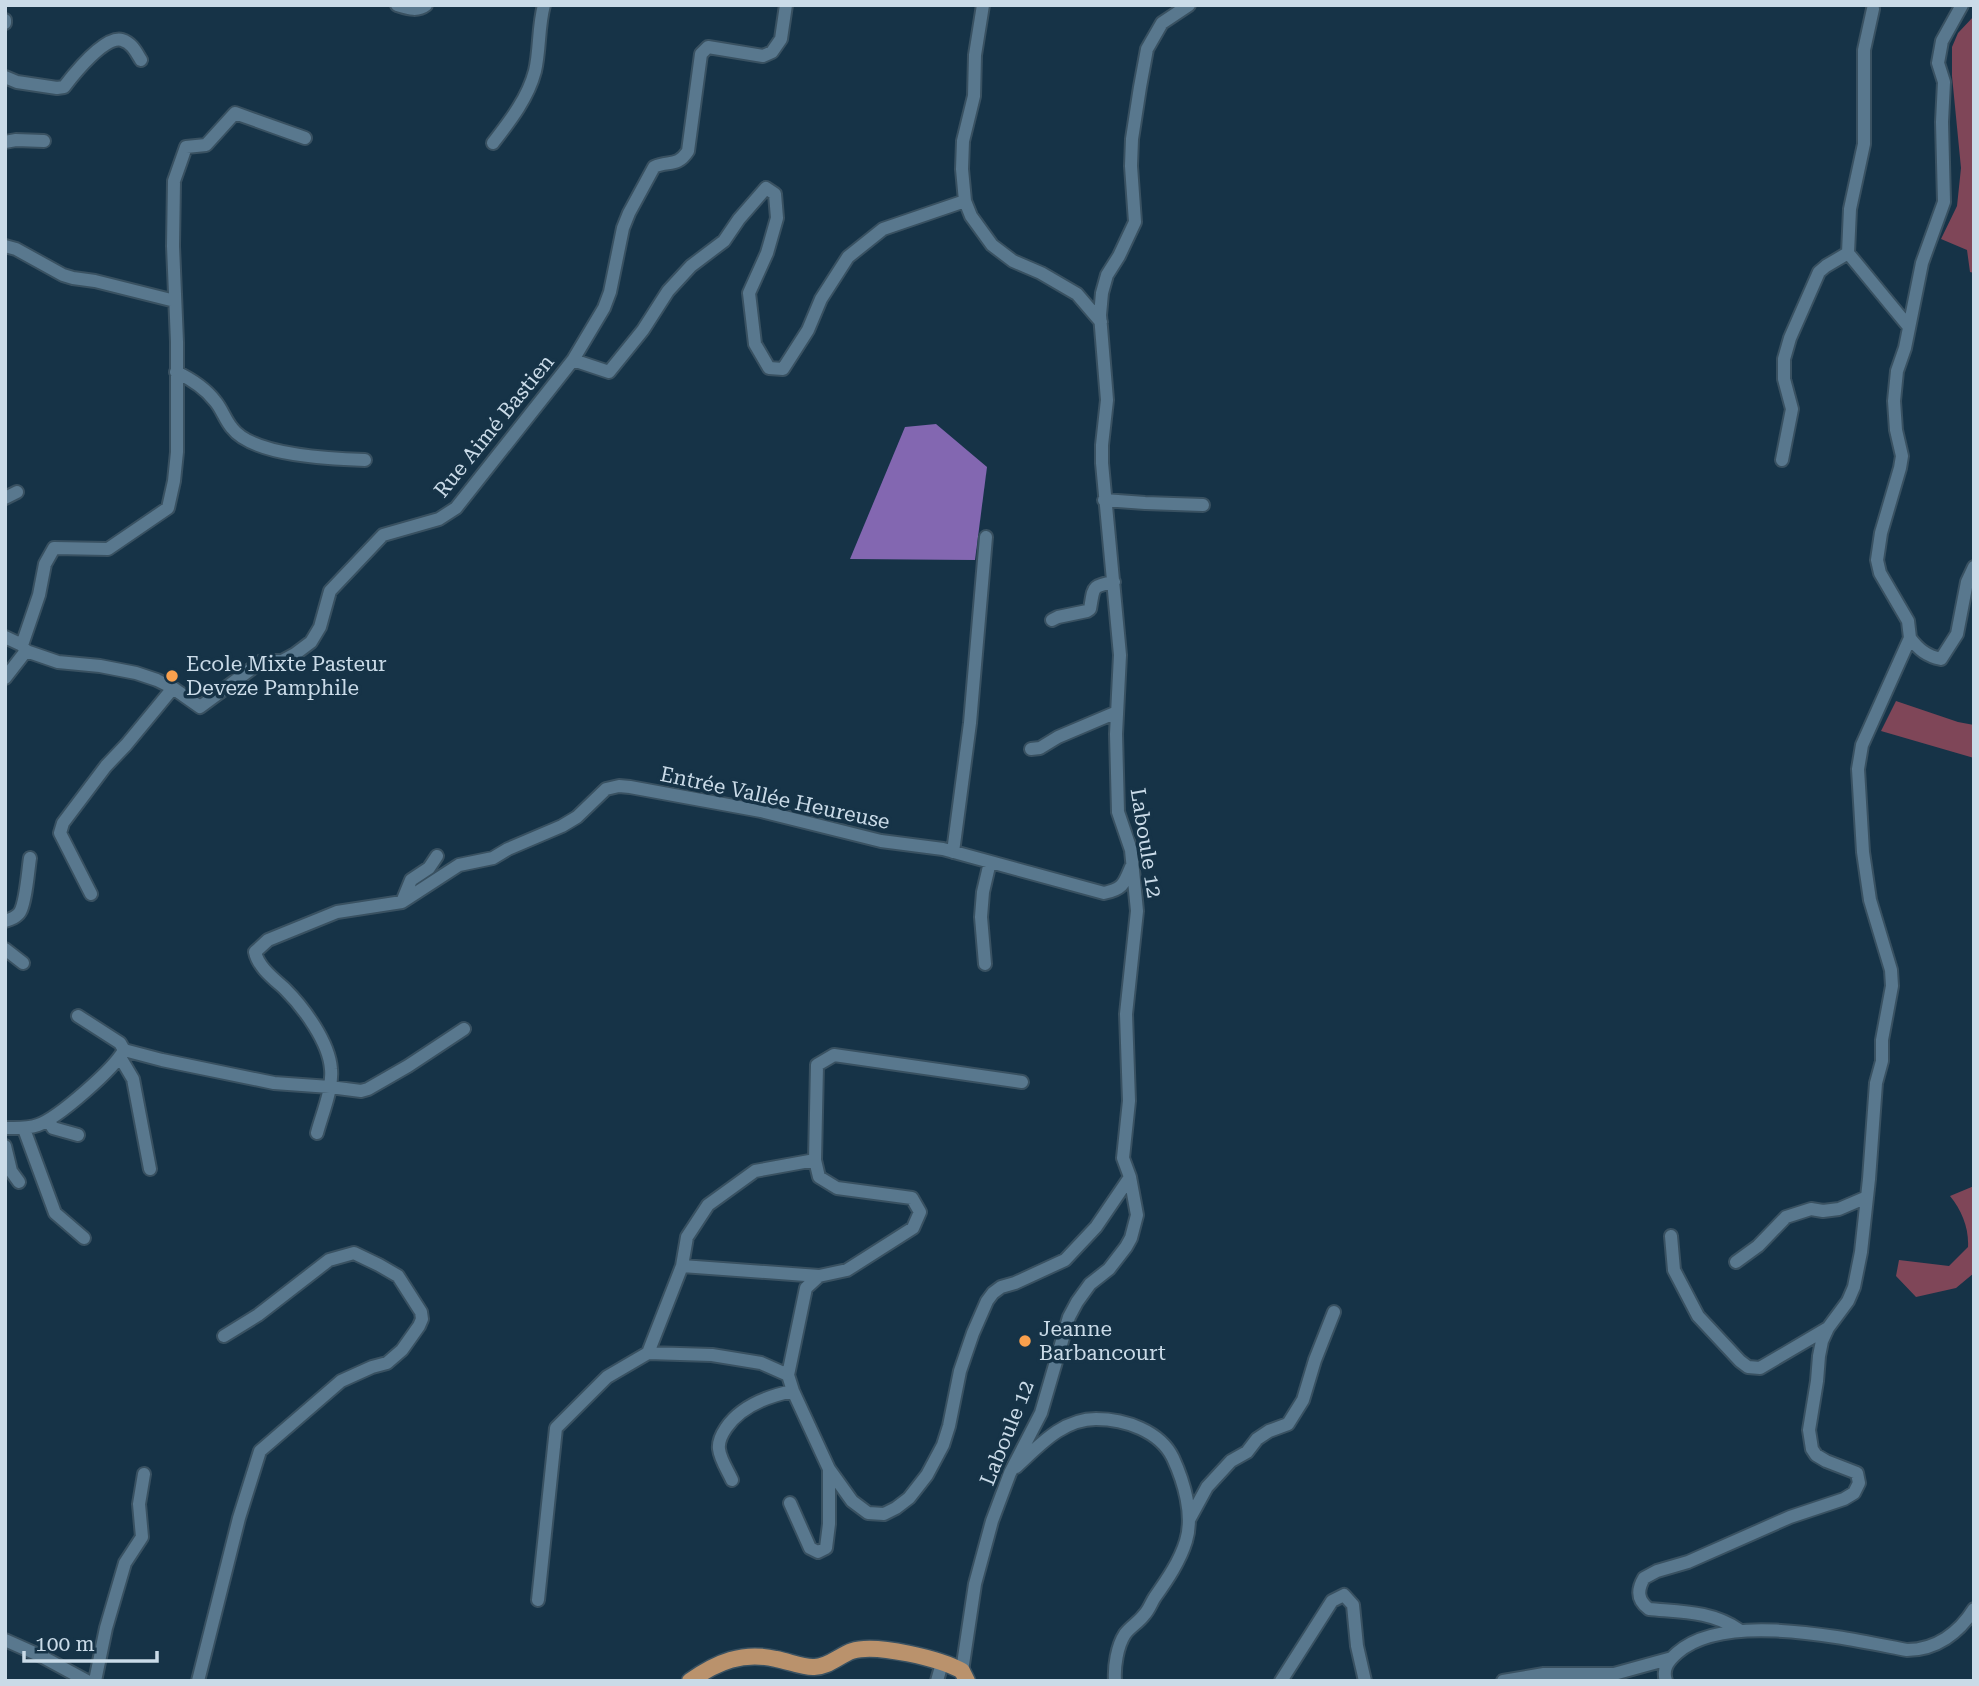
<svg xmlns="http://www.w3.org/2000/svg" width="1979" height="1686" font-family="'Roboto Serif',serif">
<style>
.green{fill:#7f4658}
.water{fill:#8367b1}
.lines{fill:none;stroke-linecap:round;stroke-linejoin:round}
.minor-casing{stroke:#395161;stroke-width:16}
.major-casing{stroke:#395161;stroke-width:19}
.minor{stroke:#59788e;stroke-width:12}
.major{stroke:#ba926c;stroke-width:16}
.poi-dot{fill:#f9a04d;stroke:#163347;stroke-width:2.5}
.labels{text-anchor:middle;stroke-width:7;stroke-linejoin:round;paint-order:stroke}
.street-label{font-size:21px;fill:#cadbe8;stroke:#163347}
.poi-label{font-size:21px;fill:#cadbe8;stroke:#163347;text-anchor:start}
</style>
<rect width="100%" height="100%" fill="#163347"/>
<path class="green" d="M1974 16V273L1970 272 1967 250 1941 239 1957 206 1961 168 1952 76V47L1958 33Z
M1896 701 1958 722 1974 725V758L1881 731Z
M1974 1186V1273L1956 1288 1916 1297 1896 1276 1899 1260 1949 1266 1968 1247C1969 1228 1962 1211 1950 1196Z"/>
<path class="water" d="M936 424 987 467 975 560 850 559 905 427Z"/>
<g class="lines">
<g class="minor-casing">
<path id="minor" d="M397 5C407 8 417 12 426 5
M983 5 975 55 974 96 963 141 962 169 965 201 971 216 992 245 1013 261 1041 273 1077 294 1101 322
M1873 9 1864 50V144L1850 209 1848 253 1909 327
M5 20V23
M5 77 17 82 57 88 64 87C74 74 105 35 122 40 132 43 136 52 141 60
M5 142 16 140 44 141
M493 143C510 121 528 98 535 71 540 50 538 27 544 5
M5 246 16 249 63 275 73 278 95 281 175 301
M573 360 604 308 610 292 623 228 629 213 654 167C668 160 677 168 688 151L701 54 708 47 763 56 772 52 781 39 786 5
M176 372C191 379 205 388 215 401 222 409 225 420 232 428 253 456 332 459 365 460
M1782 460 1792 409 1784 379V359L1790 338 1819 272 1826 266 1848 253
M5 498 17 492
M1104 500 1145 503 1203 505
M1052 620 1058 617 1087 611 1090 609C1094 587 1091 586 1114 582
M5 637 22 645 26 651 58 662 100 666 136 673 157 680 173 688 200 707 262 661H282L295 654 311 642 320 627 330 591 383 535 439 519 456 508 573 360 609 372 643 330 668 291 691 266 724 241 739 219 766 188 775 194 777 218 767 253 749 293 755 344 769 368 783 369 808 330 821 299 848 257 883 229 965 201
M1910 638C1919 650 1927 656 1941 659L1957 634 1967 582 1974 567
M22 645 39 595 45 564 54 548 108 549 168 508 174 481 177 452V342L173 246 174 181 186 147 206 145 235 113 305 138
M5 678 26 651
M1031 749 1040 748 1058 737 1117 712
M953 852 970 723 986 537
M91 894 60 833 63 823 106 766 126 745 173 688
M402 902 411 880 429 868 437 856
M5 921C11 919 17 917 20 912 26 902 28 871 30 858
M5 949 23 963
M985 964 981 917 983 892 990 862
M124 1050 162 1060 274 1083 330 1087 361 1091 368 1089 408 1066 464 1029
M120 1057 133 1079 150 1169
M48 1120 53 1128 78 1135
M5 1128C16 1128 27 1129 38 1125 58 1118 114 1069 124 1050L120 1043 78 1016
M24 1129 55 1213 84 1238
M317 1133C322 1114 333 1089 331 1069 329 1042 304 1008 285 989 274 979 258 967 255 952L268 940 337 912 402 902 459 865 493 858 508 849 562 826 577 817 606 789 619 786 630 787 761 811 881 841 943 849 1104 893C1123 889 1124 884 1131 867
M5 1146 11 1171 19 1182
M1671 1236 1674 1270 1698 1316 1740 1361 1748 1367 1760 1368 1828 1328
M1736 1262 1758 1246 1786 1217 1811 1209 1823 1211 1839 1209 1867 1197
M682 1266 819 1276 847 1270 913 1228 920 1212 912 1198 837 1188 819 1177 815 1160 817 1065 834 1055 1022 1082
M648 1353 682 1266 687 1237 708 1205 755 1171 815 1160
M1016 1467C1039 1446 1062 1419 1096 1419 1125 1419 1160 1431 1173 1458 1184 1482 1194 1515 1186 1541 1180 1561 1167 1580 1155 1597 1151 1603 1149 1610 1144 1615 1139 1622 1130 1627 1125 1634 1117 1646 1114 1667 1115 1681
M829 1469 852 1501 868 1513 884 1514 896 1508 909 1498 927 1475 943 1445 949 1426 960 1371 973 1333 987 1301 993 1293 1001 1287 1015 1283 1065 1260 1096 1227 1130 1177
M732 1480C728 1471 720 1459 719 1449 718 1442 722 1434 726 1428 741 1406 768 1396 793 1391
M790 1503 810 1548 818 1552 826 1548 829 1524V1469L793 1391 788 1375 806 1288 819 1276
M1189 1520 1207 1487 1231 1461 1247 1452 1257 1439 1269 1431 1288 1424 1303 1400 1315 1360 1334 1312
M538 1600 556 1428 607 1377 648 1353 712 1355 761 1363 788 1375
M1739 1630C1712 1611 1681 1612 1649 1609 1637 1600 1637 1590 1644 1578L1657 1571 1688 1562 1790 1517 1844 1499 1854 1493 1859 1483 1857 1473 1826 1461 1816 1455 1812 1449 1809 1430 1817 1381 1819 1356 1822 1341 1828 1328 1848 1301 1854 1287 1861 1252 1869 1179 1876 1083 1882 1061V1040L1892 986 1891 970 1870 900 1863 852 1858 769 1862 745 1910 638 1908 621 1880 573 1877 560 1881 533 1900 468 1902 456 1896 430 1894 401 1897 371 1905 348 1922 263 1944 202 1942 122 1944 82 1938 63 1942 41 1962 5
M5 1640 41 1656 87 1681
M962 1671 975 1584 992 1521 1010 1473 1041 1413 1069 1317 1077 1302 1090 1284 1109 1269 1126 1247 1131 1238 1137 1215 1130 1177 1123 1158 1129 1101 1126 1014 1137 911 1131 850 1118 812 1116 734 1120 655 1102 463V445L1107 400 1100 315 1102 293 1107 275 1119 256 1135 222 1131 166 1132 139 1140 87 1147 49 1162 23 1189 5
M95 1681 106 1628 125 1563 142 1537 139 1504 144 1474
M198 1681 239 1518 260 1451 341 1381 372 1367 387 1363 402 1350 419 1326 422 1319 421 1312 398 1276 379 1265 354 1253 329 1260 258 1315 224 1336
M937 1681 942 1663
M1281 1681 1332 1601 1344 1595 1353 1605 1357 1646 1365 1681
M1503 1681 1544 1674H1614L1672 1658
M1666 1681C1662 1669 1668 1661 1677 1653 1725 1610 1848 1639 1907 1650 1936 1650 1959 1633 1974 1609"/>
</g>
<g class="major-casing">
<path id="major" d="M690 1681C717 1662 743 1651 776 1659 788 1661 801 1667 813 1667 827 1668 840 1655 852 1651 876 1643 941 1659 962 1671L967 1681"/>
</g>
<use href="#minor" class="minor"/>
<use href="#major" class="major"/>
</g>
<g class="poi-dot">
<circle cx="172" cy="676" r="7"/>
<circle cx="1025" cy="1341" r="7"/>
</g>
<g class="labels">
<g class="street-label">
<text transform="translate(494 426) rotate(-51)" y="7">Rue Aimé Bastien</text>
<text transform="translate(775 798) rotate(12)" y="7">Entrée Vallée Heureuse</text>
<text transform="translate(1146 843) rotate(81)" y="7">Laboule 12</text>
<text transform="translate(1007 1433) rotate(-68)" y="7">Laboule 12</text>
</g>
<g class="poi-label">
<text x="186" y="671">Ecole Mixte Pasteur<tspan x="186" dy="24">Deveze Pamphile</tspan></text>
<text x="1039" y="1336">Jeanne<tspan x="1039" dy="24">Barbancourt</tspan></text>
</g>
</g>
<rect width="1979" height="1686" fill="none" stroke="#cadbe8" stroke-width="14"/>
<path d="M24 1651v10h133v-10" fill="none" stroke="#cadbe8" stroke-width="3.5"/>
<text x="35" y="1651" font-size="21" fill="#cadbe8" stroke="#163347" stroke-width="5" paint-order="stroke">100 m</text>
</svg>
